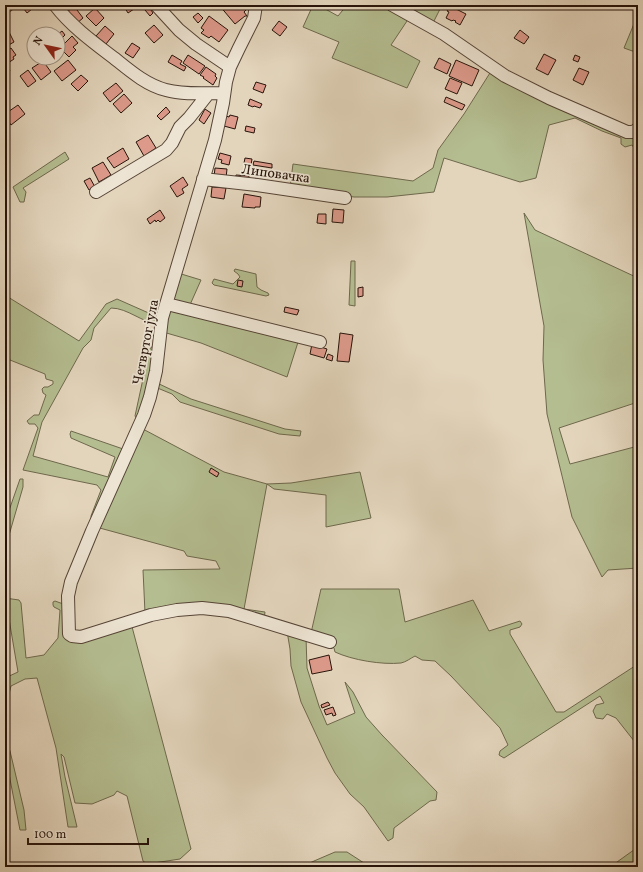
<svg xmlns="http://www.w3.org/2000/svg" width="643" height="872" font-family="Vollkorn,serif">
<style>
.green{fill:#b4bd90;stroke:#6e684c}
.building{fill:#dd9a8b;stroke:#271309}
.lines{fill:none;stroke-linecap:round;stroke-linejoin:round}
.minor-casing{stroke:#564436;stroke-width:14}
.minor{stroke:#ede4d3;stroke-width:12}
.labels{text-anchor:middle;stroke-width:3.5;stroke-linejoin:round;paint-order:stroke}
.street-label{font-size:14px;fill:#271309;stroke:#ede4d3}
</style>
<rect width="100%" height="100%" fill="#e3d5bc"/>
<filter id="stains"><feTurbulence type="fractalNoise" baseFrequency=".005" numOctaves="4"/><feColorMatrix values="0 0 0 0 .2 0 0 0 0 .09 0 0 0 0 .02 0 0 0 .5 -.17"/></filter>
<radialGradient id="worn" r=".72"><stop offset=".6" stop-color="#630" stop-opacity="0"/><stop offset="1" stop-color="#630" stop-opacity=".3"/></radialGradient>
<path class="green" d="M313 5H318L338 16 347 5H442L433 23 413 12 391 45 420 61 407 88 332 58 339 42 303 27Z
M638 14V53L624 48Z
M495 65 506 74 638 132V154L632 145 625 147 621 144V138L602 131 575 118 549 125 536 178 520 182 444 158 434 192 387 197H354L290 187 293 164 413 181 433 168 438 150 464 114Z
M65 152 69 159 23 188 26 192 24 202H20L13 187Z
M524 213 535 230 638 278V402L559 428 570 464 638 446V568L608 570 602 577 572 517 547 414 543 360 544 326Z
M351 261H355V306L349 305Z
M235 269 256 274 257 287 261 290 268 293 269 295 266 296 214 285 212 283 214 279 233 284 240 277 238 274 234 271Z
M178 273 201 280 189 307 169 302Z
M8 297 79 341 106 304 117 299 160 318 159 324C142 323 128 308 111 308L94 328 91 340 83 348 42 422 33 456 108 477 115 457 71 438 70 434 71 431 126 450 92 522 91 516 101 490 97 485 23 470 38 428 35 424H29L27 421 34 415H39L46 395 43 393 42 389 44 387H48L53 384V381L46 379 45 374 5 358V304Z
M168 308 299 339 287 377 201 343 163 332Z
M151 347 156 348 138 421 135 416 149 351Z
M155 382 191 399 285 429 301 431 300 436 279 434 180 402 172 394 155 387Z
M141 428 224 472 267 484 291 483 360 472 371 518 326 527V495L274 489 267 484 244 609 265 612 264 619 230 609 145 613 143 570 220 569 216 561 187 556 184 551 96 527Z
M20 479H23V487L5 549V522Z
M321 589H399L405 622 473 600 489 631 520 621 522 624 520 627 510 630V634L556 712H564L638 664V746L616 718 607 714 603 719 596 718 593 711 596 705 604 703 600 696 504 758 499 755 500 751 508 745 500 728 451 676 435 661 422 660 415 656C411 658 406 662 401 663 382 665 352 660 335 652L334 648 331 645 311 633Z
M5 598 19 600 21 603 26 658 44 655 58 638 60 610 54 607 53 605V602L55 601 66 605V635L131 623 191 849 180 859 147 864 143 861 127 796 117 791 114 795 92 804 75 803 64 757 61 754 65 777 77 827H68L56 748 37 678 25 679 11 686 5 711V678L18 672 8 613 5 612Z
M287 631 306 637 307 668 319 706 327 725 355 713 345 682 353 692 366 717 382 735 437 792 436 800 430 801 394 828 393 838 388 841 364 807 350 794 335 773 327 758 301 702 291 666 290 649Z
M5 736 7 746 10 751 24 810 26 830H20L5 754Z
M638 847V861L629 867H610Z
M335 852H347L364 863 366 867H340L335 866 331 867H302L314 861Z"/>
<path class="building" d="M21 5H33L32 9 27 13Z
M123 5H140L128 13Z
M219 5H245L248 8 244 12 247 16H245L235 24Z
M74 6 83 18 76 24 67 12Z
M450 6 466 14 460 25 455 22 456 21 453 20 452 21 446 18 449 12 447 11Z
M149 7 153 13 150 16 145 10Z
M95 8 104 18 96 26 86 16Z
M198 13 203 18 198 23 193 17Z
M209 16 228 30 219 42 211 36 209 38 201 33 204 30 201 28Z
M279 21 287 27 280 36 272 30Z
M154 25 163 35 154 43 145 33Z
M105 26 114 34 106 44 96 36Z
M520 30 529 37 524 44 514 38Z
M62 31 65 35 58 42V34Z
M9 32 14 42 5 47V34Z
M72 36 78 43 73 47 76 50 69 57 60 48Z
M132 43 140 48 133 58 125 53Z
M7 48 8 50 11 48 16 55 13 57 14 59 5 65V50Z
M544 54 556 60 548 75 536 69Z
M172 55 182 61 180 64 186 67 184 71 168 62Z
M188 55 205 66 199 74 183 63Z
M575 55 580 57 578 62 573 60Z
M439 58 451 64 447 74 434 68Z
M68 60 76 70 62 81 54 71Z
M456 60 479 70 472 86 449 76Z
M43 61 51 72 41 80 32 68Z
M7 66 10 71 5 75V67Z
M206 67 216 74 215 76 217 78 213 85 203 78 204 77 200 75Z
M579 68 589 72 583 85 573 80Z
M28 70 36 81 28 87 20 76Z
M81 75 88 81 78 91 71 84Z
M450 78 462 83 457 94 445 89Z
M256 82 266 85 263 93 253 89Z
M116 83 123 91 110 102 103 93Z
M124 94 132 103 121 113 113 104Z
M446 97 465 105 462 110 444 102Z
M250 99 262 104 260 108 254 106 253 107 248 105Z
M18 105 25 114 11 125 5 116V114Z
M166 107 170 112 161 120 157 116Z
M205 109 211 113 204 124 199 120Z
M230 115 238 117 235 129 224 126 226 116 229 117Z
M246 126 255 128 254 133 245 131Z
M148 135 156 148 144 156 136 142Z
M123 148 129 159 114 168 107 158Z
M220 153 231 156 229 165 221 163 222 160 218 159Z
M245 158 252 159 251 165 244 163Z
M254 161 272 164V168L253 165Z
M103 162 111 175 99 182 92 168Z
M215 168 227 169 226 178 214 177Z
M236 175 249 176V181L235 179Z
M183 177 188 185 182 189 184 193 177 197 170 186Z
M90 178 95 187 89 190 84 181Z
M212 187 226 188 224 199 211 197Z
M244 194 261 197 260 207H255V208L242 207Z
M333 209 344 210 343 223 332 222Z
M160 210 165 218 160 222 158 220 156 222 155 220 150 224 147 219Z
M318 214H326V224L317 223Z
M238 280 243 281 242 287 237 286Z
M363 287V296L358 297V288Z
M285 307 299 310 297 315 284 312Z
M340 333 353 335 349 362 337 361Z
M312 344 327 349 324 358 310 354Z
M328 354 333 356 332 361 326 359Z
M211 468 219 473 217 477 209 472Z
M329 655 332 670 312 674 309 660Z
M328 702 330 705 322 708 321 705Z
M333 707 336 715 333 716 332 713 326 715 324 710Z"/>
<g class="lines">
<g class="minor-casing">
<path id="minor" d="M55 5C71 26 93 42 114 58 129 70 146 85 166 90 184 95 204 93 223 93
M156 5 179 30 196 44 230 67
M256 5 254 18 239 48 230 67 226 82 223 103 215 140 162 318 156 371 150 397 144 415 92 531 71 582 68 596 69 634 72 636 81 637 151 615 177 610 202 608 229 611 330 642
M392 5 444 34 505 76 549 98 627 132H633L638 129
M5 7 8 5
M203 179 257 185 345 198
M96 192 166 150 172 143 180 127 189 118 208 94
M167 304 320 342"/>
</g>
<use href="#minor" class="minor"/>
</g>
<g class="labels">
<g class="street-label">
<text transform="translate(276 173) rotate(8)" y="5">Липовачка</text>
<text transform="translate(145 342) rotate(-79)" y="5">Четвртог јула</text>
</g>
</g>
<rect width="643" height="872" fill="none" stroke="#e3d5bc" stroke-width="20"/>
<rect x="6" y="6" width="631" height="860" fill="none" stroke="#271309" stroke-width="2"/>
<rect x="10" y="10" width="623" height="852" fill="none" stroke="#271309"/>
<g transform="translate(46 46) rotate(303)"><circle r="19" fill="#ede4d3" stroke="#9e9082"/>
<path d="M0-3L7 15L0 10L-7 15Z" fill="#8f2418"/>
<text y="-6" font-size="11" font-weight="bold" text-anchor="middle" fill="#271309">N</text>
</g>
<path d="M28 838v6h120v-6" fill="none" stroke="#271309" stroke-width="2"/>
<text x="34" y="838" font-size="12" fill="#271309" stroke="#ede4d3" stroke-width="3" paint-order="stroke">100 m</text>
<rect width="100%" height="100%" filter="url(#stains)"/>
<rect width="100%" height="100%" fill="url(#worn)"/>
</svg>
